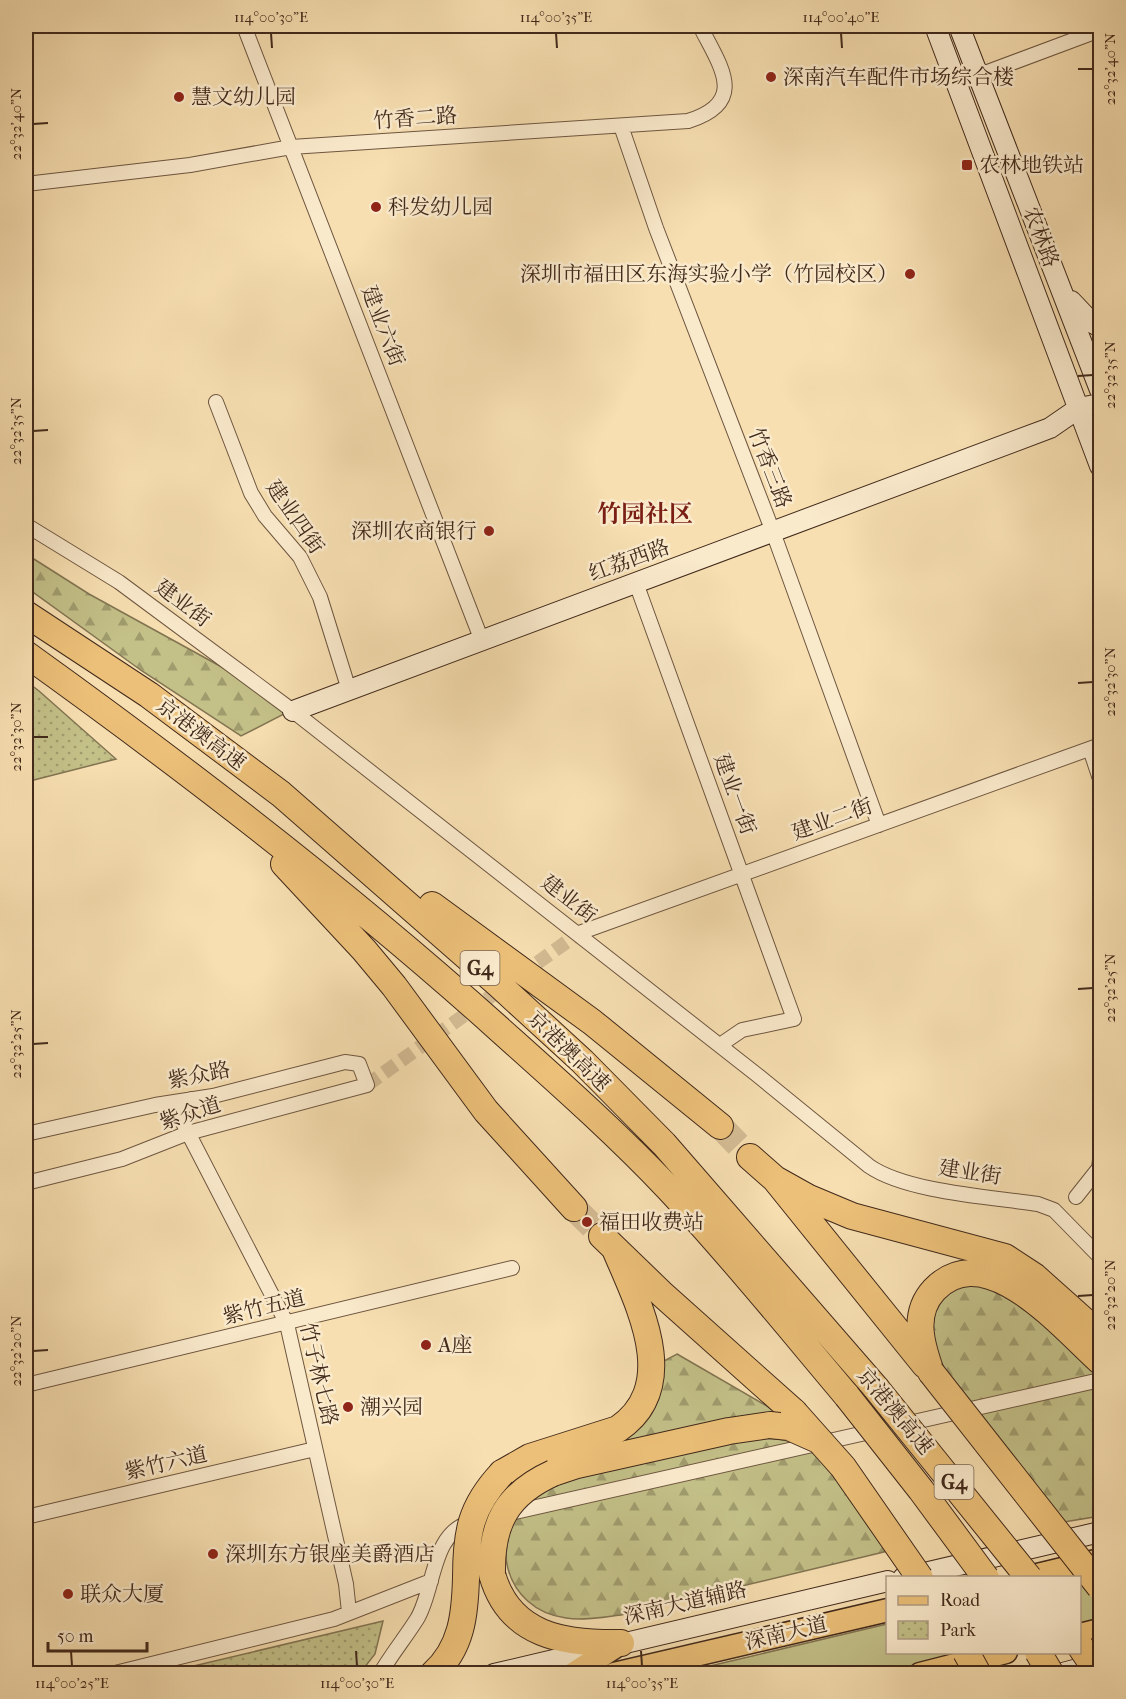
<svg xmlns="http://www.w3.org/2000/svg" width="1126" height="1699" font-family="'IM FELL French Canon','Noto Serif SC',serif">
<style>
.green{fill:#c3c088;stroke:#827452;stroke-width:1.5}
.forest{fill:url(#forest-firs);stroke:#827452;stroke-width:1.5}
.park{fill:url(#park-dots);stroke:#827452;stroke-width:1.5}
.lines{fill:none;stroke-linecap:round;stroke-linejoin:round}
.street-tunnel{stroke:#d3bb93;stroke-width:14;stroke-dasharray:14 7;stroke-linecap:butt}
.highway-tunnel{stroke:#d3bb93;stroke-width:26;stroke-dasharray:26 13;stroke-linecap:butt}
.street-casing{stroke:#6e5640;stroke-width:16}
.secondary-casing{stroke:#41291b;stroke-width:22}
.primary-casing{stroke:#41291b;stroke-width:25}
.highway-casing{stroke:#41291b;stroke-width:28}
.street{stroke:#faeacc;stroke-width:14}
.secondary{stroke:#faeacc;stroke-width:20}
.primary{stroke:#ecc078;stroke-width:22}
.highway{stroke:#ecc078;stroke-width:26}
.highway-bridge-casing{stroke:#41291b;stroke-width:28;stroke-linecap:butt}
.highway-bridge{stroke:#ecc078;stroke-width:26}
.ticks{fill:none;stroke:#41291b;stroke-width:2}
.poi-dot{fill:#8f2418;stroke:#faeacc;stroke-width:2}
.labels{text-anchor:middle;stroke-width:5;stroke-linejoin:round;paint-order:stroke}
.shield{fill:#faeacc;stroke:#786350;stroke-width:1.5}
.shield-label{font-size:20px;font-weight:bold;fill:#41291b}
.poi-label{font-size:21px;fill:#41291b;stroke:#faeacc;text-anchor:start}
.street-label{font-size:21px;fill:#41291b;stroke:#faeacc}
.quarter-label{font-size:24px;font-weight:bold;fill:#7a1f14;stroke:#faeacc}
.neatline{fill:none;stroke:#41291b;stroke-width:2}
.ticks-label{font-size:15px;text-anchor:middle;fill:#41291b}
</style>
<defs>
<pattern id="forest-firs" width="22" height="20" patternUnits="userSpaceOnUse" patternTransform="scale(1.5)"><rect width="22" height="20" fill="#c3c088"/><path d="M5 1l3.5 6h-7zM16 11l3.5 6h-7z" fill="#a09c6e"/></pattern>
<pattern id="park-dots" width="8" height="8" patternUnits="userSpaceOnUse" patternTransform="scale(1.5)"><rect width="8" height="8" fill="#c3c088"/><path d="M2 2h.1M6 6h.1" fill="none" stroke="#a09c6e" stroke-width="1.8" stroke-linecap="round"/></pattern>
</defs>
<rect width="100%" height="100%" fill="#f7dfb1"/>
<filter id="stains"><feTurbulence type="fractalNoise" baseFrequency=".00333" numOctaves="4"/><feColorMatrix values="0 0 0 0 .2 0 0 0 0 .09 0 0 0 0 .02 0 0 0 .5 -.17"/></filter>
<radialGradient id="worn" r=".72"><stop offset=".6" stop-color="#630" stop-opacity="0"/><stop offset="1" stop-color="#630" stop-opacity=".3"/></radialGradient>
<path class="green" d="M1100 1574V1621L1080 1626V1579Z
M887 1624 888 1652 971 1653 884 1673 676 1674Z"/>
<path class="forest" d="M26 554 89 594 229 671 286 713 241 736 142 671 26 587Z
M981 1283 1032 1310 1100 1375V1516L1064 1522 935 1366 927 1330 942 1295 953 1287Z
M677 1354 784 1416 620 1443C656 1421 661 1402 662 1362Z
M750 1438C769 1438 787 1438 804 1447 836 1464 867 1521 888 1551L621 1615C603 1617 584 1621 566 1618 503 1610 484 1533 535 1496 566 1473 606 1468 643 1460 678 1453 714 1445 750 1438Z"/>
<path class="park" d="M26 681 39 691 116 759 26 782Z
M383 1621 375 1654 360 1673H164Z"/>
<g class="lines">
<path class="street-tunnel" d="M367 1085 579 933"/>
<path class="highway-tunnel" d="M720 1126 750 1157
M574 1208 602 1236"/>
<g class="street-casing">
<path id="street" d="M244 26 482 641
M958 83 1100 30
M621 126 656 228 773 532 879 825
M26 184 190 165 291 147 688 121C749 102 720 66 700 26
M216 402 251 493 265 516 300 557 320 597 349 690
M26 525 119 582 293 711 756 1074 869 1166C906 1192 991 1197 1038 1204L1054 1210 1100 1257
M636 583 794 1019 742 1030 720 1045
M1090 749 1100 779
M579 933 1100 745
M191 1099 182 1109 181 1119 287 1324 346 1584 349 1612
M26 1134 155 1105 213 1096 345 1062 359 1064 367 1085 188 1133 122 1159 26 1183
M1076 1197 1099 1168 1100 1160
M26 1385 512 1268
M506 1514 1100 1380
M26 1517 315 1449
M111 1674 334 1619 431 1581
M380 1674C391 1655 405 1638 417 1619 435 1590 431 1531 472 1522"/>
</g>
<g class="secondary-casing">
<path id="secondary" d="M935 26 1100 466
M959 26 1100 390
M1071 301 1091 322 1100 327
M293 711 1050 428 1079 408 1100 404
M903 1578 1100 1532
M494 1674 888 1581
M1059 1674 1100 1663"/>
</g>
<g class="primary-casing">
<path id="primary" d="M1025 1578 1100 1560
M1080 1635 1100 1630
M573 1674 621 1643
M614 1674 888 1610
M920 1674 1006 1652"/>
</g>
<g class="highway-casing">
<path id="highway" d="M26 614 149 695 281 794 498 984 582 1061 664 1144 876 1388
M26 654C189 771 348 893 498 1028 556 1080 615 1132 669 1189 731 1255 788 1326 847 1396
M284 864 364 950 394 986 486 1111 574 1208
M432 905 592 1022 720 1126
M750 1157 775 1179 925 1365
M775 1179 809 1198 852 1216 1005 1257 1034 1276 1100 1335
M602 1236 663 1295 794 1412
M931 1372C921 1344 912 1314 934 1290 986 1235 1063 1328 1100 1361
M502 1473 530 1457 618 1429C682 1385 638 1304 615 1249
M553 1473 577 1465 729 1431 770 1425
M492 1574C509 1636 564 1644 621 1643
M433 1674C462 1648 465 1614 466 1578"/>
</g>
<use href="#street" class="street"/>
<use href="#secondary" class="secondary"/>
<use href="#primary" class="primary"/>
<use href="#highway" class="highway"/>
<g class="highway-bridge-casing">
<path id="highway-bridge" d="M931 1372 1100 1587
M876 1388 1029 1578
M847 1396 921 1490 986 1578
M794 1412 843 1467 920 1578
M770 1425 789 1427 816 1439
M492 1574C491 1523 507 1494 553 1473
M466 1578C466 1533 470 1507 502 1473
M1080 1646 1099 1674
M966 1652 978 1674
M1038 1652 1051 1674"/>
</g>
<use href="#highway-bridge" class="highway-bridge"/>
</g>
<path class="ticks" d="M271 33 272 48M556 33 557 48M841 33 842 48M1078 69H1093M33 124 48 123M1078 376 1093 375M33 431 48 430M1078 683 1093 682M33 737H48M1078 989 1093 988M33 1044 48 1043M1078 1296 1093 1295M33 1351 48 1350M71 1651 72 1666M356 1651 357 1666M641 1651 642 1666"/>
<g class="poi-dot">
<circle cx="771" cy="77" r="6"/>
<circle cx="179" cy="97" r="6"/>
<rect x="961" y="159" width="12" height="12" rx="3"/>
<circle cx="376" cy="207" r="6"/>
<circle cx="910" cy="274" r="6"/>
<circle cx="489" cy="531" r="6"/>
<circle cx="587" cy="1222" r="6"/>
<circle cx="426" cy="1345" r="6"/>
<circle cx="348" cy="1407" r="6"/>
<circle cx="213" cy="1554" r="6"/>
<circle cx="68" cy="1594" r="6"/>
</g>
<g class="labels">
<g class="shield">
<rect x="460.5" y="951" width="39" height="34" rx="4.5"/>
<rect x="934.5" y="1465" width="39" height="34" rx="4.5"/>
</g>
<g class="shield-label">
<text x="480" y="975">G4</text>
<text x="954" y="1489">G4</text>
</g>
<g class="poi-label">
<text x="783" y="84">深南汽车配件市场综合楼</text>
<text x="191" y="104">慧文幼儿园</text>
<text x="979" y="172">农林地铁站</text>
<text x="388" y="214">科发幼儿园</text>
<text x="898" y="281" text-anchor="end">深圳市福田区东海实验小学（竹园校区）</text>
<text x="477" y="538" text-anchor="end">深圳农商银行</text>
<text x="599" y="1229">福田收费站</text>
<text x="438" y="1352">A座</text>
<text x="360" y="1414">潮兴园</text>
<text x="225" y="1561">深圳东方银座美爵酒店</text>
<text x="80" y="1601">联众大厦</text>
</g>
<g class="street-label">
<text transform="translate(415 118) rotate(-4)" y="7">竹香二路</text>
<text transform="translate(1041 237) rotate(69)" y="7">农林路</text>
<text transform="translate(383 326) rotate(69)" y="7">建业六街</text>
<text transform="translate(770 468) rotate(69)" y="7">竹香三路</text>
<text transform="translate(295 517) rotate(55)" y="7">建业四街</text>
<text transform="translate(629 560) rotate(-20)" y="7">红荔西路</text>
<text transform="translate(183 603) rotate(37)" y="7">建业街</text>
<text transform="translate(201 734) rotate(37)" y="7">京港澳高速</text>
<text transform="translate(735 794) rotate(70)" y="7">建业一街</text>
<text transform="translate(832 819) rotate(-20)" y="7">建业二街</text>
<text transform="translate(569 899) rotate(38)" y="7">建业街</text>
<text transform="translate(569 1051) rotate(44)" y="7">京港澳高速</text>
<text transform="translate(199 1075) rotate(-11)" y="7">紫众路</text>
<text transform="translate(190 1113) rotate(-18)" y="7">紫众道</text>
<text transform="translate(970 1172) rotate(9)" y="7">建业街</text>
<text transform="translate(264 1307) rotate(-14)" y="7">紫竹五道</text>
<text transform="translate(319 1374) rotate(77)" y="7">竹子林七路</text>
<text transform="translate(895 1411) rotate(50)" y="7">京港澳高速</text>
<text transform="translate(166 1463) rotate(-13)" y="7">紫竹六道</text>
<text transform="translate(685 1603) rotate(-13)" y="7">深南大道辅路</text>
<text transform="translate(786 1633) rotate(-13)" y="7">深南大道</text>
</g>
<g class="quarter-label">
<text x="645" y="522">竹园社区</text>
</g>
</g>
<rect width="1126" height="1699" fill="none" stroke="#f7dfb1" stroke-width="66"/>
<rect x="886" y="1576" width="195" height="78" fill="#faeacc" stroke="#b09d85" stroke-width="1.5"/>
<rect x="898" y="1596" width="30" height="9" fill="#ecc078" stroke="#b09d85" stroke-width="1.5"/>
<text x="940" y="1606" font-size="18" fill="#41291b">Road</text>
<rect x="898" y="1621" width="30" height="18" fill="url(#park-dots)" stroke="#b09d85" stroke-width="1.5"/>
<text x="940" y="1636" font-size="18" fill="#41291b">Park</text>
<path d="M48 1642v9h99v-9" fill="none" stroke="#41291b" stroke-width="3"/>
<text x="57" y="1642" font-size="18" fill="#41291b" stroke="#faeacc" stroke-width="4.5" paint-order="stroke">50 m</text>
<rect x="33" y="33" width="1060" height="1633" class="neatline"/>
<g class="ticks-label">
<text x="271" y="22">114°00'30"E</text>
<text x="556" y="22">114°00'35"E</text>
<text x="841" y="22">114°00'40"E</text>
<text transform="translate(1110 69) rotate(-90)" y="5">22°32'40"N</text>
<text transform="translate(16 124) rotate(-90)" y="5">22°32'40"N</text>
<text transform="translate(1110 375) rotate(-90)" y="5">22°32'35"N</text>
<text transform="translate(16 431) rotate(-90)" y="5">22°32'35"N</text>
<text transform="translate(1110 682) rotate(-90)" y="5">22°32'30"N</text>
<text transform="translate(16 737) rotate(-90)" y="5">22°32'30"N</text>
<text transform="translate(1110 988) rotate(-90)" y="5">22°32'25"N</text>
<text transform="translate(16 1044) rotate(-90)" y="5">22°32'25"N</text>
<text transform="translate(1110 1295) rotate(-90)" y="5">22°32'20"N</text>
<text transform="translate(16 1351) rotate(-90)" y="5">22°32'20"N</text>
<text x="72" y="1688">114°00'25"E</text>
<text x="357" y="1688">114°00'30"E</text>
<text x="642" y="1688">114°00'35"E</text>
</g>
<rect width="100%" height="100%" filter="url(#stains)"/>
<rect width="100%" height="100%" fill="url(#worn)"/>
</svg>
